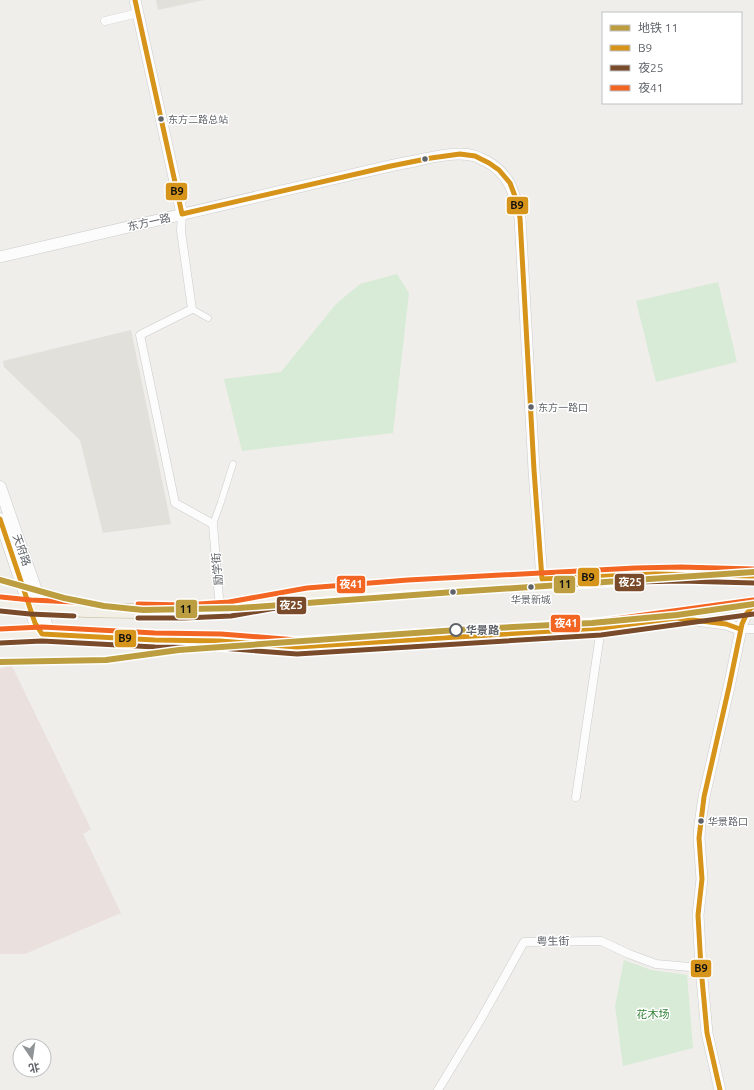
<svg xmlns="http://www.w3.org/2000/svg" width="754" height="1090" font-family="Ubuntu,'Noto Sans SC',sans-serif">
<style>
.education{fill:#e2e0da}
.medical{fill:#eae0de}
.green{fill:#d8ebd6}
.lines{fill:none;stroke-linecap:round;stroke-linejoin:round}
.pedestrian-casing{stroke:#cbcccc;stroke-width:7}
.minor-casing{stroke:#cbcccc;stroke-width:9}
.tertiary-casing{stroke:#cbcccc;stroke-width:12}
.secondary-casing{stroke:#cacacb;stroke-width:13}
.trunk-casing{stroke:#c8b996;stroke-width:15}
.motorway-casing{stroke:#c8b996;stroke-width:17}
.pedestrian{stroke:#fdfcfc;stroke-width:6}
.minor{stroke:#fdfcfc;stroke-width:8}
.tertiary{stroke:#fdfcfc;stroke-width:11}
.secondary{stroke:#fdfcfc;stroke-width:12}
.trunk{stroke:#f2f0e6;stroke-width:14}
.motorway{stroke:#f0ede3;stroke-width:16}
.bus-1-casing{stroke:#fff;stroke-width:8}
.bus-2-casing{stroke:#fff;stroke-width:8}
.bus-3-casing{stroke:#fff;stroke-width:8}
.bus-1{stroke:#d7941a;stroke-width:5}
.bus-2{stroke:#7a4b2a;stroke-width:5}
.bus-3{stroke:#f26522;stroke-width:5}
.metro-1-casing{stroke:#fff;stroke-width:9}
.metro-1{stroke:#bc9e40;stroke-width:6}
.bus-dot{fill:#5f6368;stroke:#fff;stroke-width:1.5}
.stop-dot{fill:#fff;stroke:#5f6368;stroke-width:2}
.labels{text-anchor:middle;stroke-width:3;stroke-linejoin:round;paint-order:stroke}
.bus-label{font-size:10px;fill:#5f6368;stroke:#fff;text-anchor:start}
.street-label{font-size:11px;fill:#5f6368;stroke:#fff}
.stop-label{font-size:11px;font-weight:bold;fill:#5f6368;stroke:#fff;text-anchor:start}
.park-label{font-size:11px;fill:#348238;stroke:#fff}
.line-badge{stroke:#fff;stroke-width:1.5}
.badge-label{font-size:11px;text-anchor:middle;font-weight:bold;fill:#fff}
.pale-badge-label{font-size:11px;text-anchor:middle;font-weight:bold;fill:#111}
</style>
<rect width="100%" height="100%" fill="#efeeea"/>
<path class="education" d="M156 0H204L158 10Z
M131 330 171 524 103 533 80 440 4 367 3 361Z"/>
<path class="medical" d="M11 664 91 829 83 834 121 913 25 954H0V669Z"/>
<path class="green" d="M397 274 409 293 393 433 242 451 224 379 281 372 336 304 360 284Z
M718 282 737 362 656 382 636 301Z
M624 960 651 970 687 975 693 1048 623 1066 615 1006Z"/>
<g class="lines">
<g class="pedestrian-casing">
<path id="pedestrian" d="M192 309 208 318
M213 524 221 502 233 464"/>
</g>
<g class="minor-casing">
<path id="minor" d="M105 21 138 13
M182 214 181 231 192 309 140 335 175 503 213 524 220 610
M740 629H754
M576 797 601 628
M438 1090 481 1019 524 942 601 941 629 954 656 964 701 968"/>
</g>
<g class="tertiary-casing">
<path id="tertiary" d="M135 0 182 214
M0 257C111 231 222 205 333 179 360 173 387 166 415 161 433 157 457 151 475 156 479 157 482 160 486 161 510 174 515 194 520 218L534 470 542 579
M688 619 726 624 740 629
M720 1090 707 1033 701 968 698 915 702 879 699 838 700 824 704 797 729 687 742 624 747 613 752 607"/>
</g>
<g class="secondary-casing">
<path id="secondary" d="M0 487 42 608 46 624 42 634
M0 519 35 623 42 634"/>
</g>
<g class="trunk-casing">
<path id="trunk" d="M0 604C45 609 91 611 136 611 159 612 183 613 206 611 240 608 274 599 308 595L408 587 635 575 681 574 754 576
M0 636 42 634 155 640 220 641 297 647 309 646 601 628 754 607"/>
</g>
<g class="motorway-casing">
<path id="motorway" d="M752 607H754"/>
</g>
<use href="#pedestrian" class="pedestrian"/>
<use href="#minor" class="minor"/>
<use href="#tertiary" class="tertiary"/>
<use href="#secondary" class="secondary"/>
<use href="#trunk" class="trunk"/>
<use href="#motorway" class="motorway"/>
<g class="bus-1-casing">
<path id="bus-1" d="M135 0 182 214 391 166 431 158 460 154 475 156 489 163 499 170 510 183 516 199 520 218 534 470 542 579 656 574 754 576
M0 519 35 623 42 634 155 640 220 641 297 647 601 628 676 618 726 624 740 629
M720 1090 707 1033 701 968 698 915 702 879 699 838 704 797 729 687 742 624 747 613 752 607H754"/>
</g>
<g class="bus-2-casing">
<path id="bus-2" d="M0 611 30 614 74 616
M138 618H184L231 616 309 602 408 594 635 582 681 581 754 583
M0 643 42 641 155 647 220 648 297 654 601 635 754 614"/>
</g>
<g class="bus-3-casing">
<path id="bus-3" d="M1 597 31 600 74 602
M138 604 184 605 229 602 307 588 408 580 635 568 681 567 754 569
M0 629 42 627 155 633 221 634 297 640 600 621 753 600"/>
</g>
<use href="#bus-1" class="bus-1"/>
<use href="#bus-2" class="bus-2"/>
<use href="#bus-3" class="bus-3"/>
<g class="metro-1-casing">
<path id="metro-1" d="M0 580 64 598 104 606 143 610 239 608 454 592 754 572
M0 662 106 660 179 650 457 630 592 623 677 615 754 604"/>
</g>
<use href="#metro-1" class="metro-1"/>
</g>
<g class="bus-dot">
<circle cx="161" cy="119" r="3.5"/>
<circle cx="425" cy="159" r="3.5"/>
<circle cx="531" cy="407" r="3.5"/>
<circle cx="531" cy="587" r="3.5"/>
<circle cx="453" cy="592" r="3.5"/>
<circle cx="701" cy="821" r="3.5"/>
</g>
<circle class="stop-dot" cx="456" cy="630" r="6"/>
<g class="labels">
<g class="bus-label">
<text x="168" y="123">东方二路总站</text>
<text x="538" y="411">东方一路口</text>
<text x="531" y="603" text-anchor="middle">华景新城</text>
<text x="708" y="825">华景路口</text>
</g>
<g class="street-label">
<text transform="translate(149 222) rotate(-13)" y="4">东方一路</text>
<text transform="translate(22 550) rotate(71)" y="4">天府路</text>
<text transform="translate(217 569) rotate(-95)" y="4">励学街</text>
<text transform="translate(553 941) rotate(-1)" y="4">粤生街</text>
</g>
<g class="stop-label">
<text x="466" y="634">华景路</text>
</g>
<g class="park-label">
<text x="653" y="1018">花木场</text>
</g>
</g>
<g class="line-badge">
<rect x="165" y="182" width="23" height="19" rx="4" fill="#d7941a"/>
<rect x="506" y="196" width="23" height="19" rx="4" fill="#d7941a"/>
<rect x="577" y="567" width="23" height="20" rx="4" fill="#d7941a"/>
<rect x="614" y="573" width="31" height="19" rx="4" fill="#7a4b2a"/>
<rect x="336" y="575" width="30" height="19" rx="4" fill="#f26522"/>
<rect x="553" y="575" width="23" height="19" rx="4" fill="#bc9e40"/>
<rect x="276" y="596" width="31" height="19" rx="4" fill="#7a4b2a"/>
<rect x="175" y="599" width="23" height="20" rx="4" fill="#bc9e40"/>
<rect x="550" y="614" width="31" height="19" rx="4" fill="#f26522"/>
<rect x="114" y="629" width="23" height="19" rx="4" fill="#d7941a"/>
<rect x="690" y="959" width="22" height="19" rx="4" fill="#d7941a"/>
</g>
<g class="badge-label">
<text x="630" y="586">夜25</text>
<text x="351" y="588">夜41</text>
<text x="291" y="609">夜25</text>
<text x="566" y="627">夜41</text>
</g>
<g class="pale-badge-label">
<text x="177" y="195">B9</text>
<text x="517" y="209">B9</text>
<text x="588" y="581">B9</text>
<text x="565" y="588">11</text>
<text x="186" y="613">11</text>
<text x="125" y="642">B9</text>
<text x="701" y="972">B9</text>
</g>
<rect x="602" y="12" width="140" height="92" fill="#ffffff" stroke="#bfc1c3"/>
<rect x="610" y="25" width="20" height="6" fill="#bc9e40" stroke="#bfc1c3"/>
<text x="638" y="32" font-size="12" fill="#5f6368">地铁 11</text>
<rect x="610" y="45" width="20" height="6" fill="#d7941a" stroke="#bfc1c3"/>
<text x="638" y="52" font-size="12" fill="#5f6368">B9</text>
<rect x="610" y="65" width="20" height="6" fill="#7a4b2a" stroke="#bfc1c3"/>
<text x="638" y="72" font-size="12" fill="#5f6368">夜25</text>
<rect x="610" y="85" width="20" height="6" fill="#f26522" stroke="#bfc1c3"/>
<text x="638" y="92" font-size="12" fill="#5f6368">夜41</text>
<g transform="translate(32 1058) rotate(167)"><circle r="19" fill="#ffffff" stroke="#bfc1c3"/>
<path d="M0-3L7 15L0 10L-7 15Z" fill="#919496"/>
<text y="-6" font-size="11" font-weight="bold" text-anchor="middle" fill="#5f6368">北</text>
</g>
</svg>
